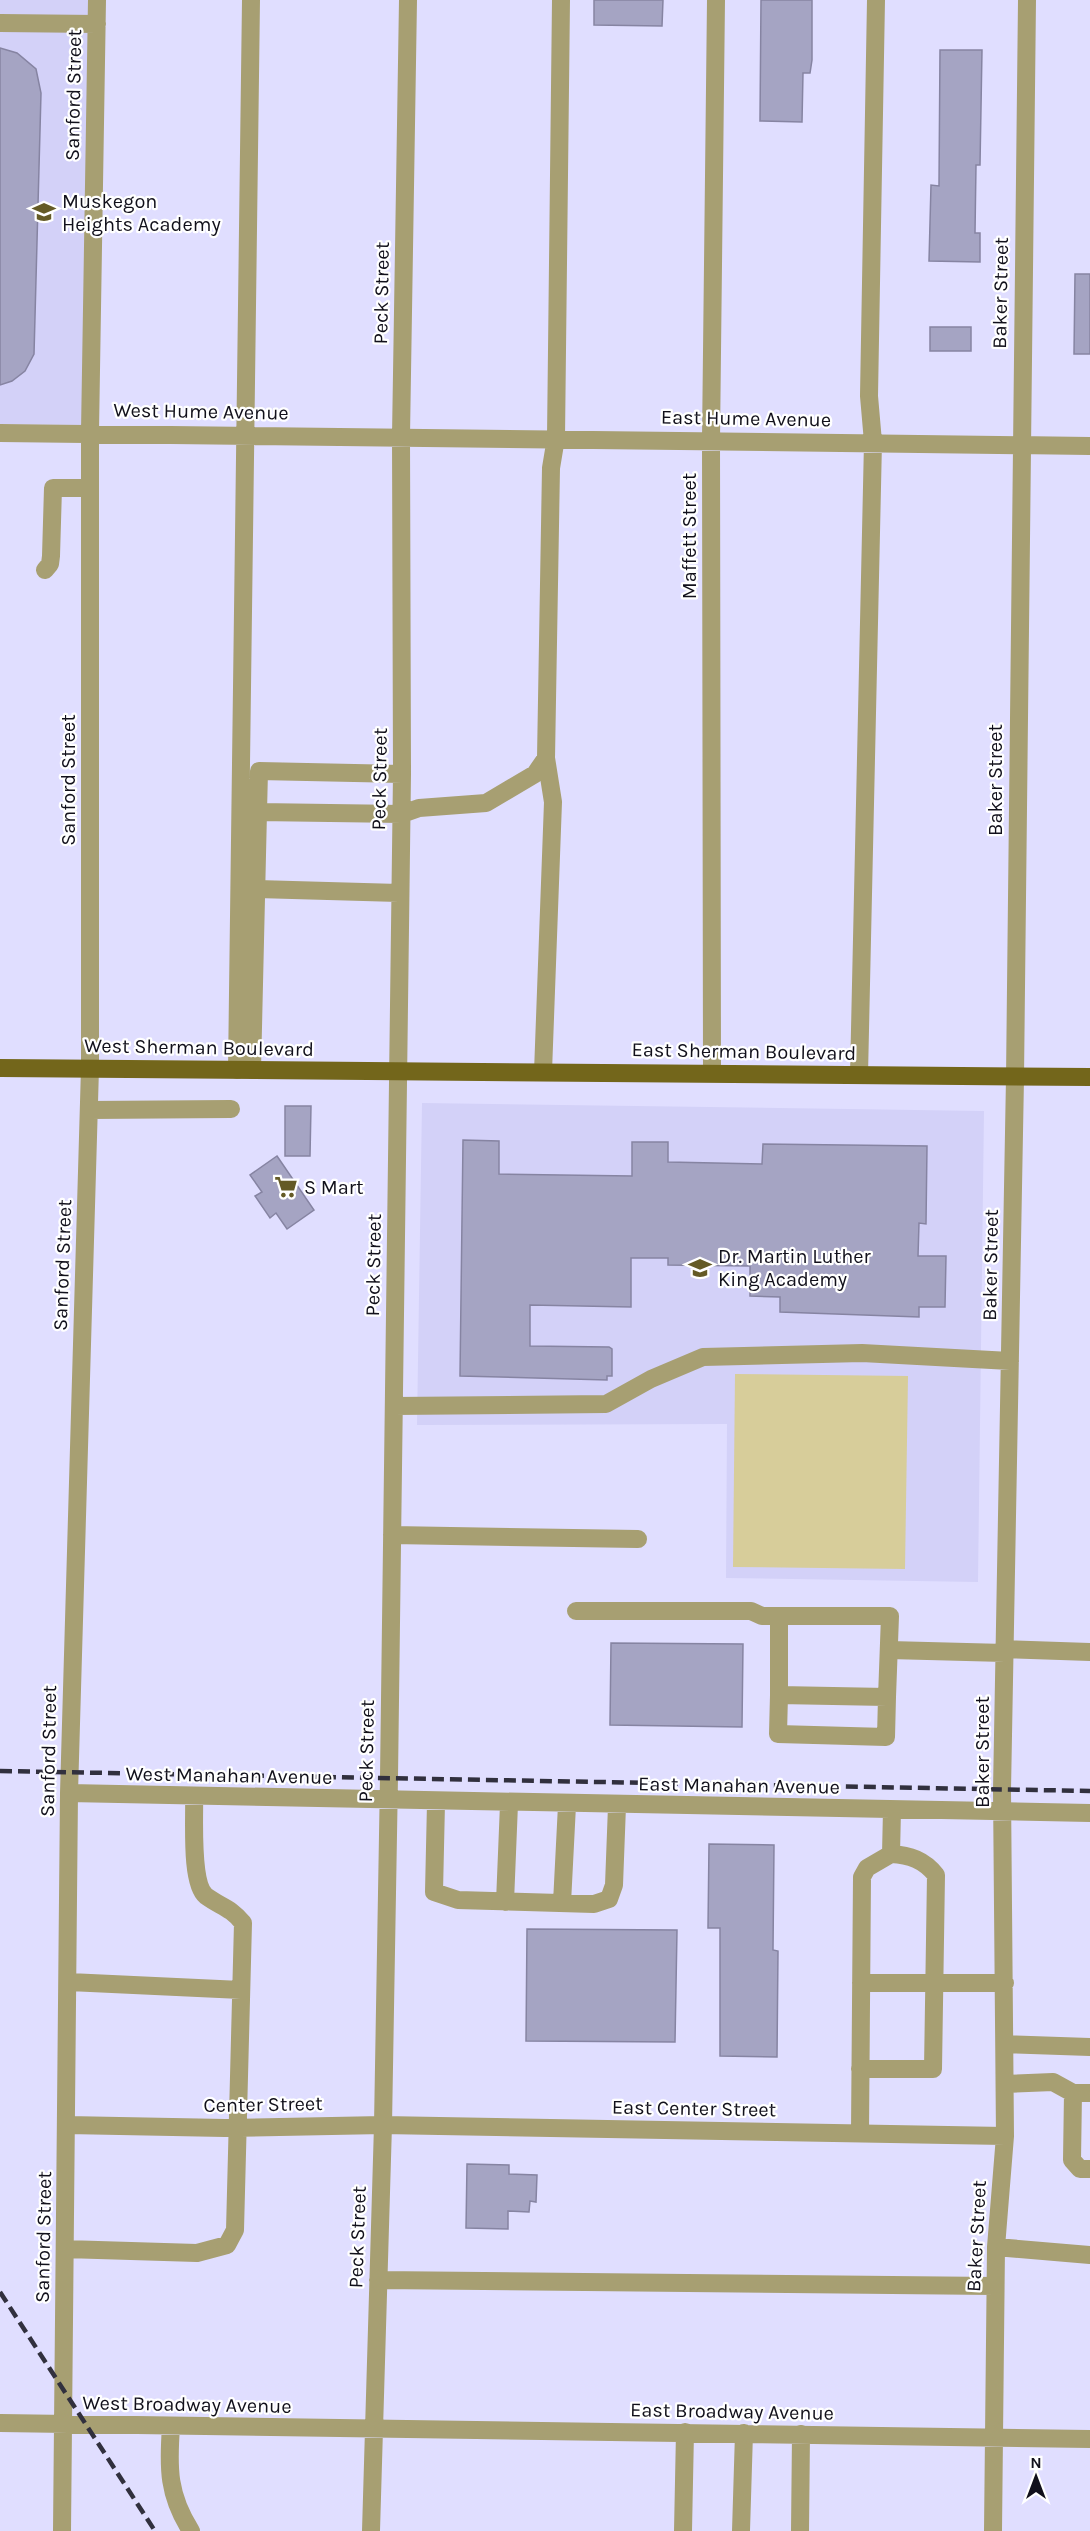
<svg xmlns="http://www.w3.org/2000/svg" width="1090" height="2531" font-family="Karla,sans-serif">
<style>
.built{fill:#d3d1f8}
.green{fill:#d7cd9a}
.building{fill:#a5a4c3;stroke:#8684a2;stroke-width:1.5}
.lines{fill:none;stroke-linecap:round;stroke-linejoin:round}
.minor{stroke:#a79f72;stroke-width:18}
.major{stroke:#73661b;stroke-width:18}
.rail{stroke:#31303e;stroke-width:4.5;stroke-dasharray:12 6;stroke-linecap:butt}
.labels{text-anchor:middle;stroke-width:4.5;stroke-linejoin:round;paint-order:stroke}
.street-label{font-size:20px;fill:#11101b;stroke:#fff}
.poi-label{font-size:20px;fill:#11101b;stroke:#fff;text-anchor:start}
</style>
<rect width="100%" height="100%" fill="#e0deff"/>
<path class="built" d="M0 0H91L84 425 0 424Z
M422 1103 984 1111 978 1582 726 1578 727 1424 417 1425Z"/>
<path class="green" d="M735 1374 908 1376 905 1569 733 1567Z"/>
<path class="building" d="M594 0H663L662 26 594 25Z
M761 0H812V60L810 73H803L802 122 760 121Z
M0 48 17 53 36 69 41 93 34 354 25 371 12 381 0 385Z
M940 50H982L980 165H976L975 233H980V262L929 261 931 185 939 186Z
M1075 274H1090V354H1074Z
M930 327H971V351H930Z
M285 1106H311L310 1156H285Z
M463 1140 499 1141V1174L632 1176V1142H668V1162L762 1164 763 1144 927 1146 926 1224 919 1223 918 1256H946L945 1307H919V1317L780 1312V1297L750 1296V1266L668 1265V1258H631V1307L530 1305V1346L609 1347 612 1349V1376H607V1380L460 1376Z
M277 1156 314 1210 287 1229 276 1213 270 1218 255 1196 262 1192 250 1175Z
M611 1643 743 1644 742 1727 610 1725Z
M709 1844 774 1845 773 1950 778 1951 777 2057 720 2056V1928H708Z
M527 1929 677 1930 675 2042 526 2041Z
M467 2164 509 2165V2174L537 2175 536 2202 530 2201 529 2212 508 2211V2229L466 2228Z"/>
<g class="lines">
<path class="minor" d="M0 23 97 24
M0 433 1090 446
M45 570 50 564 51 556 53 488H90
M258 812 259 771 402 774
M257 889 399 893
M237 1070 251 0
M252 1070 258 812 402 814 419 808 486 803 535 774 546 758 551 468 556 438 561 0
M543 1072 553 802 546 758
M712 1073 711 440 716 0
M859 1075 873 442 869 396 876 0
M89 1110 231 1109
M394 1406 606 1404 651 1379 703 1357 862 1353 1010 1361
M392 1535 638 1539
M576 1611H751L762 1616H890L887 1697 779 1695V1616
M1005 1649 1090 1652
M889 1650 1005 1653
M779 1695 778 1734 886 1737 887 1697
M69 1793 1090 1813
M436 1803 434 1892 458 1900 594 1904 609 1899 614 1885 617 1806
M505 1902 509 1804
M562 1903 567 1805
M69 1982 241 1990
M861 1983H1005
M1005 2044 1090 2047
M860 2069H933L936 1875C924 1860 910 1855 891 1854
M1005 2084 1053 2082 1073 2093H1090
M1073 2093 1072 2160 1080 2169H1090
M67 2125 225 2128 383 2125 1005 2136
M860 2133 862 1877 867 1868 891 1854 892 1810
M996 2247 1090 2255
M65 2249 197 2253 227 2245 235 2230 243 1923C230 1907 221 1907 206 1896 190 1883 195 1818 194 1796
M378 2280 995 2286
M0 2423 1090 2439
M171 2427C168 2468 168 2495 191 2531
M62 2531 69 1793 90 1068V432L97 0
M371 2531 383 2125 389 1777 402 774 401 436 408 0
M683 2531 685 2432
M741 2531 744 2433
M800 2531 801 2434
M993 2531 996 2247 1005 2136 1002 1790 1015 1078 1027 0"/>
<path class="major" d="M0 1068 1090 1077"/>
<path class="rail" d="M0 1771 1090 1791
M0 2292 155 2531"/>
</g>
<defs>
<g id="school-bare" transform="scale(1.8)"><path d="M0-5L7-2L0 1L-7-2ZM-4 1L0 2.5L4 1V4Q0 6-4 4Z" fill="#645a26" stroke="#fff" stroke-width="2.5" paint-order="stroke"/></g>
<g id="supermarket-bare" transform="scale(1.8)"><path d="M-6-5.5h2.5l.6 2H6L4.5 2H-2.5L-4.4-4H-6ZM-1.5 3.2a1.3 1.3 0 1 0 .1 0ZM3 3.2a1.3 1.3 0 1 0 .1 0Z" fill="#645a26" stroke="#fff" stroke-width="2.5" paint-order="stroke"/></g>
</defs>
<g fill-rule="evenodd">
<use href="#school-bare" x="44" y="212"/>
<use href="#supermarket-bare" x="286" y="1187"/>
<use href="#school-bare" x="700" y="1268"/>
</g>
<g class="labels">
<g class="street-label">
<text transform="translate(73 95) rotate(-89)" y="7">Sanford Street</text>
<text transform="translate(381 293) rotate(-89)" y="7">Peck Street</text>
<text transform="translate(1000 293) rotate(-89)" y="7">Baker Street</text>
<text transform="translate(201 411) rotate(1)" y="7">West Hume Avenue</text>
<text transform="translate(746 418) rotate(1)" y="7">East Hume Avenue</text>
<text transform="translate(689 536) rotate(-90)" y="7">Maffett Street</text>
<text transform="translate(379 779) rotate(-89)" y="7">Peck Street</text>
<text transform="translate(68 780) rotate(-90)" y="7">Sanford Street</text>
<text transform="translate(995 780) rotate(-90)" y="7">Baker Street</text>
<text transform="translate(199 1047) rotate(1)" y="7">West Sherman Boulevard</text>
<text transform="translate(744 1051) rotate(1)" y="7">East Sherman Boulevard</text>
<text transform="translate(62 1265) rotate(-88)" y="7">Sanford Street</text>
<text transform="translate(373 1265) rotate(-89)" y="7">Peck Street</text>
<text transform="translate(990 1265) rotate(-89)" y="7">Baker Street</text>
<text transform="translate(48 1751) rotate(-89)" y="7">Sanford Street</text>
<text transform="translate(366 1751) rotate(-89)" y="7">Peck Street</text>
<text transform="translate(982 1752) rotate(-90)" y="7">Baker Street</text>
<text transform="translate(229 1775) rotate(1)" y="7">West Manahan Avenue</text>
<text transform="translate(739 1785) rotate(1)" y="7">East Manahan Avenue</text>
<text transform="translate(263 2104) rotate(-1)" y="7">Center Street</text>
<text transform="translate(694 2108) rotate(1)" y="7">East Center Street</text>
<text transform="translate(976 2236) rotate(-87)" y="7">Baker Street</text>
<text transform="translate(43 2237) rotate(-89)" y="7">Sanford Street</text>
<text transform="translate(357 2237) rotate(-88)" y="7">Peck Street</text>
<text transform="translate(187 2404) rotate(1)" y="7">West Broadway Avenue</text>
<text transform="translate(732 2411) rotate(1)" y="7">East Broadway Avenue</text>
</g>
<g class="poi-label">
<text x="62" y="208">Muskegon<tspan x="62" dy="23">Heights Academy</tspan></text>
<text x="304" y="1194">S Mart</text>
<text x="718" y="1263">Dr. Martin Luther<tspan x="718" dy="23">King Academy</tspan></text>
</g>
</g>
<g transform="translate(1036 2477)" stroke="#ffffff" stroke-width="4.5" paint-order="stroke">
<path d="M0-4.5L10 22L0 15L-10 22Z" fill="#11101b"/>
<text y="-9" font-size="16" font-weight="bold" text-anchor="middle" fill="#11101b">N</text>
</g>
</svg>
